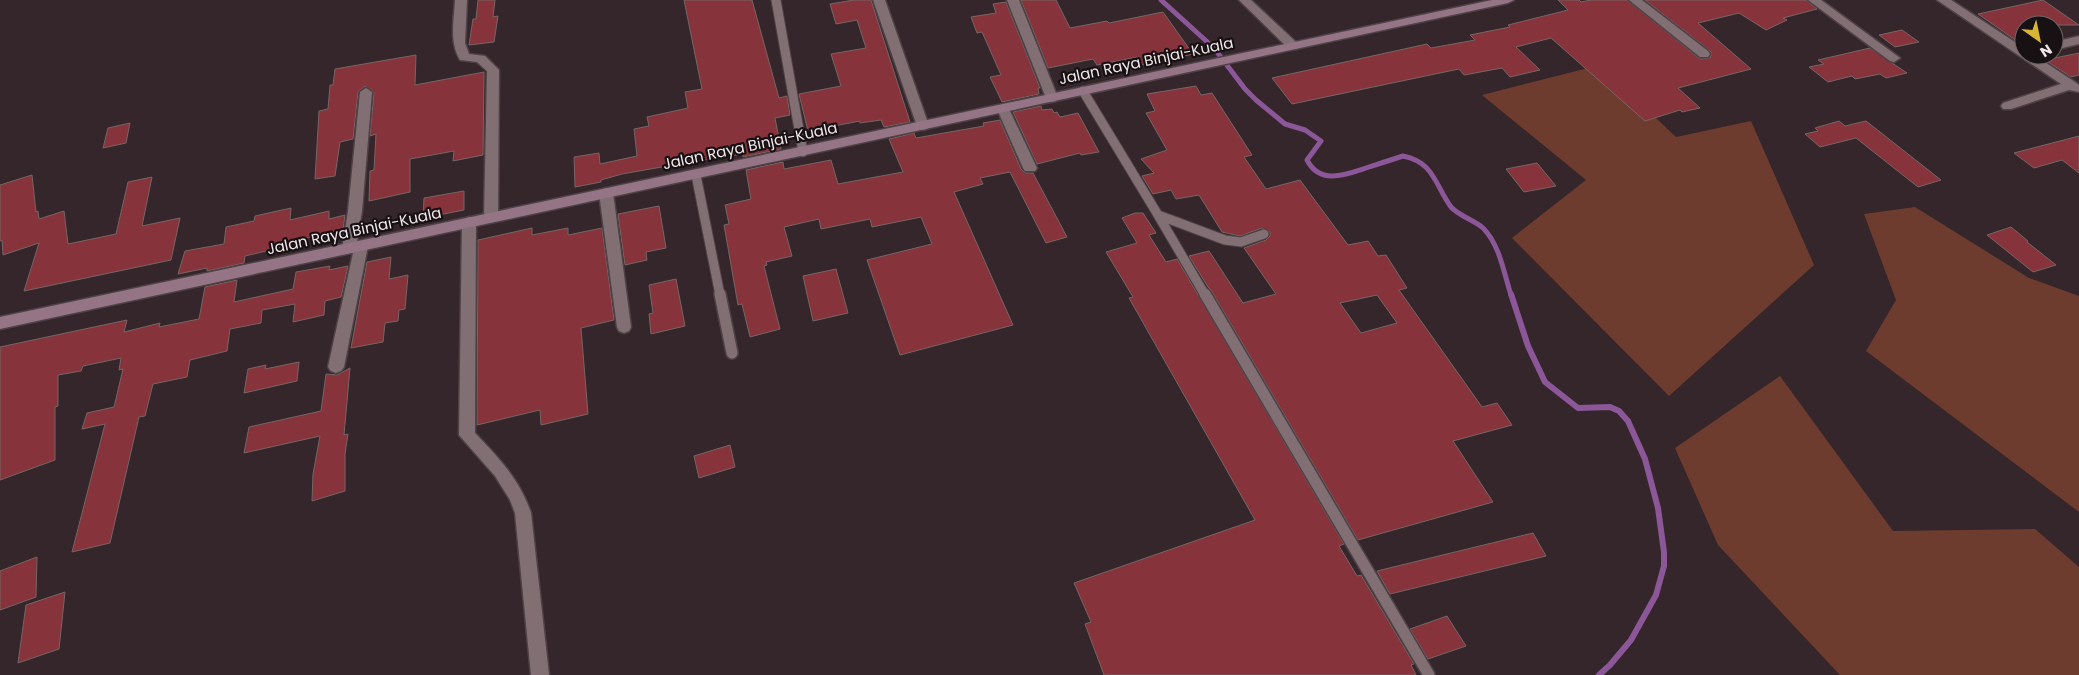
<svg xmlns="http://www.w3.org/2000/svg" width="2079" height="675" font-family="Poppins,sans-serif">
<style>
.green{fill:#6e3c2e}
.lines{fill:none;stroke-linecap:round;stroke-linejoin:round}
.stream-far1{stroke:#8c5798;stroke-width:5}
.stream{stroke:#8c5798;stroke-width:6}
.building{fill:#87333b;stroke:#776565;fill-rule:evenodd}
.service-far1-casing{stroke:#4e4247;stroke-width:11}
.service-casing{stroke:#4e4247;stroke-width:14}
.minor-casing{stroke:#4e4247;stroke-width:3}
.secondary-casing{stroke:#4e4247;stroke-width:3}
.service-far1{stroke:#816f74;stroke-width:9}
.service{stroke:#816f74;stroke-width:11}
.minor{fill:#816f74;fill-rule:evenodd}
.secondary{fill:#957485;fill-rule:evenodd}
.labels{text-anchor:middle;stroke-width:4.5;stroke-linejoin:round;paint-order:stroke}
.street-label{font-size:15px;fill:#f1e7ea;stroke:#171113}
</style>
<rect width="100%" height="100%" fill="#34262a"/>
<path class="green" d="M1600 65 1676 137 1751 121 1814 265 1669 396 1512 238 1586 180 1482 95Z
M1915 207 2029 278 2079 296V512L1866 351 1896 300 1864 214Z
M1780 376 1893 531 2035 529 2079 567V675H1840L1718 545 1675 448Z"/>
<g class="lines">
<path class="stream-far1" d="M1161 0 1214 48 1245 89 1256 100 1285 124 1305 130 1321 141 1307 160C1320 185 1345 175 1366 168 1378 164 1391 160 1403 156 1434 162 1435 185 1451 207 1459 216 1474 220 1483 228 1500 245 1504 274 1511 295"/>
<path class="stream" d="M1511 294 1528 346 1545 382 1578 408 1610 407 1619 411 1628 421 1645 459 1658 508 1664 552V566L1656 595 1631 640 1610 665 1599 675"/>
</g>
<path class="building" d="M478 0H495L493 17 498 16 494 42 469 45 473 19H476Z
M684 0H752L779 98 787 96 790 115 775 118 781 149 743 157V154L673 165 622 174 601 180V182L575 187 574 157 599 153 600 164 637 156 634 129 649 126 647 117 688 108 685 92 702 89Z
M854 0H871L910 122 884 127 881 120 860 123V121L808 131 799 94 841 86 831 54 866 48 857 20 836 24 830 4Z
M1021 0H1056L1070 28 1107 21 1109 23 1163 12 1193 54 1143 65 1137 57 1097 65 1093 59 1048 68Z
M1558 0H1579L1581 2 1591 0H1627L1700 59 1710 58 1712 53 1709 50 1645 0H1806L1817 9 1783 18 1787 20 1766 30 1739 13 1698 23 1751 69 1678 88 1700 108 1682 112 1680 110 1645 121 1551 38 1516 47 1540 70 1510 77 1502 68 1464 75 1459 69 1292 104 1272 78 1427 44 1431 48 1475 40 1470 35 1510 27 1508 25 1568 10Z
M2043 0 2079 25H2024V46L1978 14Z
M1006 2 1040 88H1038L1039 94 1002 102 990 77 1001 75 982 32 977 33 971 17 996 13 993 4Z
M1902 30 1919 42 1895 47 1879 35Z
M1870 48 1907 73 1886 78 1880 74 1855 79 1852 76 1828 82 1809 67 1824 64 1818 60Z
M2079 53V75L2071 77 2045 60Z
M416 55 415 85 484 72 483 155 453 161 454 151 410 159V192L369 201 370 171 374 170 376 134 370 136 374 92 365 86 358 92 353 139 340 142 335 176 315 179 319 111 328 109 330 85H333L335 69Z
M1196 86 1201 95 1212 93 1252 155 1244 157 1266 189 1300 180 1348 245 1368 241 1378 256 1386 255 1407 288 1399 290 1482 407 1497 403 1512 425 1453 441 1493 502 1358 540 1211 290 1208 287 1189 256 1209 251 1243 303 1276 294 1244 248 1266 240 1270 236V232L1262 228 1240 236 1222 232 1199 195 1176 199 1171 190 1153 194 1142 176 1154 173 1141 159 1167 150 1146 113 1155 111 1147 94ZM1377 295 1397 323 1361 333 1340 303Z
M1041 106 1042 110 1052 109 1054 113 1057 112 1060 117 1078 113 1099 152 1081 155 1080 153 1037 164 1013 112Z
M1000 120 1021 169 1025 173H1033L1067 237 1046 243 1010 172 980 178 983 184 954 192 1013 325 900 355 867 260 932 244 921 217 872 227 870 219 821 229 819 219 784 227 792 256 766 262 767 265 764 266 780 329 750 337 742 304 738 305 724 225 729 224 725 205 751 199 746 170 783 162 784 169 831 160 838 184 903 172 889 139 914 133 916 138 984 126 983 123Z
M1839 121 1845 126 1866 121 1941 180 1918 187 1856 138 1820 147 1805 134 1818 131 1815 128Z
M130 123 126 143 103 148 108 128Z
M2079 136V173L2062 160 2034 168 2014 153Z
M1537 163 1556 186 1524 192 1506 169Z
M32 175 36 212 38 211 39 219 64 211 68 244 116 234 128 182 152 177 142 226 180 218 171 260 24 291 39 243 3 255 2 240 0 241V185Z
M464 191V210L423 218 424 198Z
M659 206 666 248 646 252 647 260 625 265 618 214Z
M291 208 290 220 329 211V219L345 215 342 237 323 242V234L288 243V246L245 256 244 263 207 271V268L178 274 185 251 224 244 226 227 254 221 255 216Z
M1135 213H1143L1156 233 1149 235 1166 262 1177 259 1344 544 1339 546 1357 576 1361 575 1414 664 1411 665 1416 675H1104L1085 624 1091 622 1074 583 1255 520 1129 298 1133 297 1106 252 1137 243 1122 218Z
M2011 227 2028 241 2027 242 2056 265 2033 272 1987 235Z
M532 228V235L568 228V235L602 228 614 320 581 328 588 414 541 425 540 410 477 425 478 240Z
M391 257 389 279 408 275 405 309 399 310 398 321 385 323 383 342 351 348 367 262Z
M330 266 329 270 348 266 341 297 325 301 324 315 293 322 295 304 262 310 261 323 230 329 227 351 190 360 187 377 153 384 145 416 139 417 110 543 72 552 105 424 82 429 87 413 114 407 123 369 119 370 121 358 83 366 81 371 58 375V406L55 407V460L0 480V347L127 320 124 332 160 323 159 327 199 319 205 287 237 280 234 302 293 289 296 272Z
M836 269 848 313 813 321 803 276Z
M676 279 685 326 651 334 649 314 653 313 649 285Z
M299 362 297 381 244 393 248 369 266 365 265 369Z
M350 368 344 435 348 434 345 454V491L312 501 313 474 320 436 244 453 249 427 321 411 326 374 337 375Z
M730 445 735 467 699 478 694 456Z
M1533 533 1546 556 1390 594 1377 571Z
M37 557 36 597 0 610V571Z
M65 592 59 649 18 663 26 605Z
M1447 616 1466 646 1428 659 1410 629Z"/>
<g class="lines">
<g class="service-far1-casing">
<path id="service-far1" d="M776 0 803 152
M1083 91 1158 215 1225 240 1241 242 1264 234
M696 175 720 295
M1158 215 1205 295"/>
</g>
<g class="service-casing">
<path id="service" d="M720 294 732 353
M1205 294 1429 675"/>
</g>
<g class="minor-casing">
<path id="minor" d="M455 0H467L465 43 469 54 485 56 499 70 498 218 496 221H486L484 218 487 71 477 62 460 60C449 42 454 20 455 0Z
M873 0H885L929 126 927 129 923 130 917 126Z
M1007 0H1019L1058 98 1056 101 1052 102 1046 98Z
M1239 0H1251L1297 43 1299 46 1297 49H1289Z
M1629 0H1642L1708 51 1710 54 1708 57H1700Z
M1808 0H1821L1900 58 1894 62 1890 61Z
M1937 0H1951L2024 48V55H2034L2075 82 2079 85V92L2069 90 2011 109H2003L2001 106 2003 103 2061 84Z
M2079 36V44L2054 50V42Z
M366 88 372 92 362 211 357 242H366L368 246 344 367 341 371 336 373 331 371 328 367 353 253H344L342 249 348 211 360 92Z
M1003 105 1009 109 1037 168 1035 171H1025L1023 168 997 109Z
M606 188 611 190 613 193 631 327 629 331 624 333 619 331 617 327 599 193 601 190Z
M469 217 474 219 476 222 475 433C499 458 520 480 531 513L549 675H531L515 513 510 500 495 476 459 435 462 222 464 219Z"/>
</g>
<g class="secondary-casing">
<path id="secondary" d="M1492 0H1514L1508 3 0 329V317Z"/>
</g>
<use href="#service-far1" class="service-far1"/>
<use href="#service" class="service"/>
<use href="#minor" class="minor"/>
<use href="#secondary" class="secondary"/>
</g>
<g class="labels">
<g class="street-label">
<text transform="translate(1146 61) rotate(-12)" y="5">Jalan Raya Binjai-Kuala</text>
<text transform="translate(750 146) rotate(-12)" y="5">Jalan Raya Binjai-Kuala</text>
<text transform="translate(354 231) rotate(-12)" y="5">Jalan Raya Binjai-Kuala</text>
</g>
</g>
<g transform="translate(2039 40) rotate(147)"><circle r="24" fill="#171113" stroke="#6e6769"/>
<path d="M0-4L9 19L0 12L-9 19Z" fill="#d6b534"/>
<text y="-8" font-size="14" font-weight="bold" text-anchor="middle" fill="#f1e7ea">N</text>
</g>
</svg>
